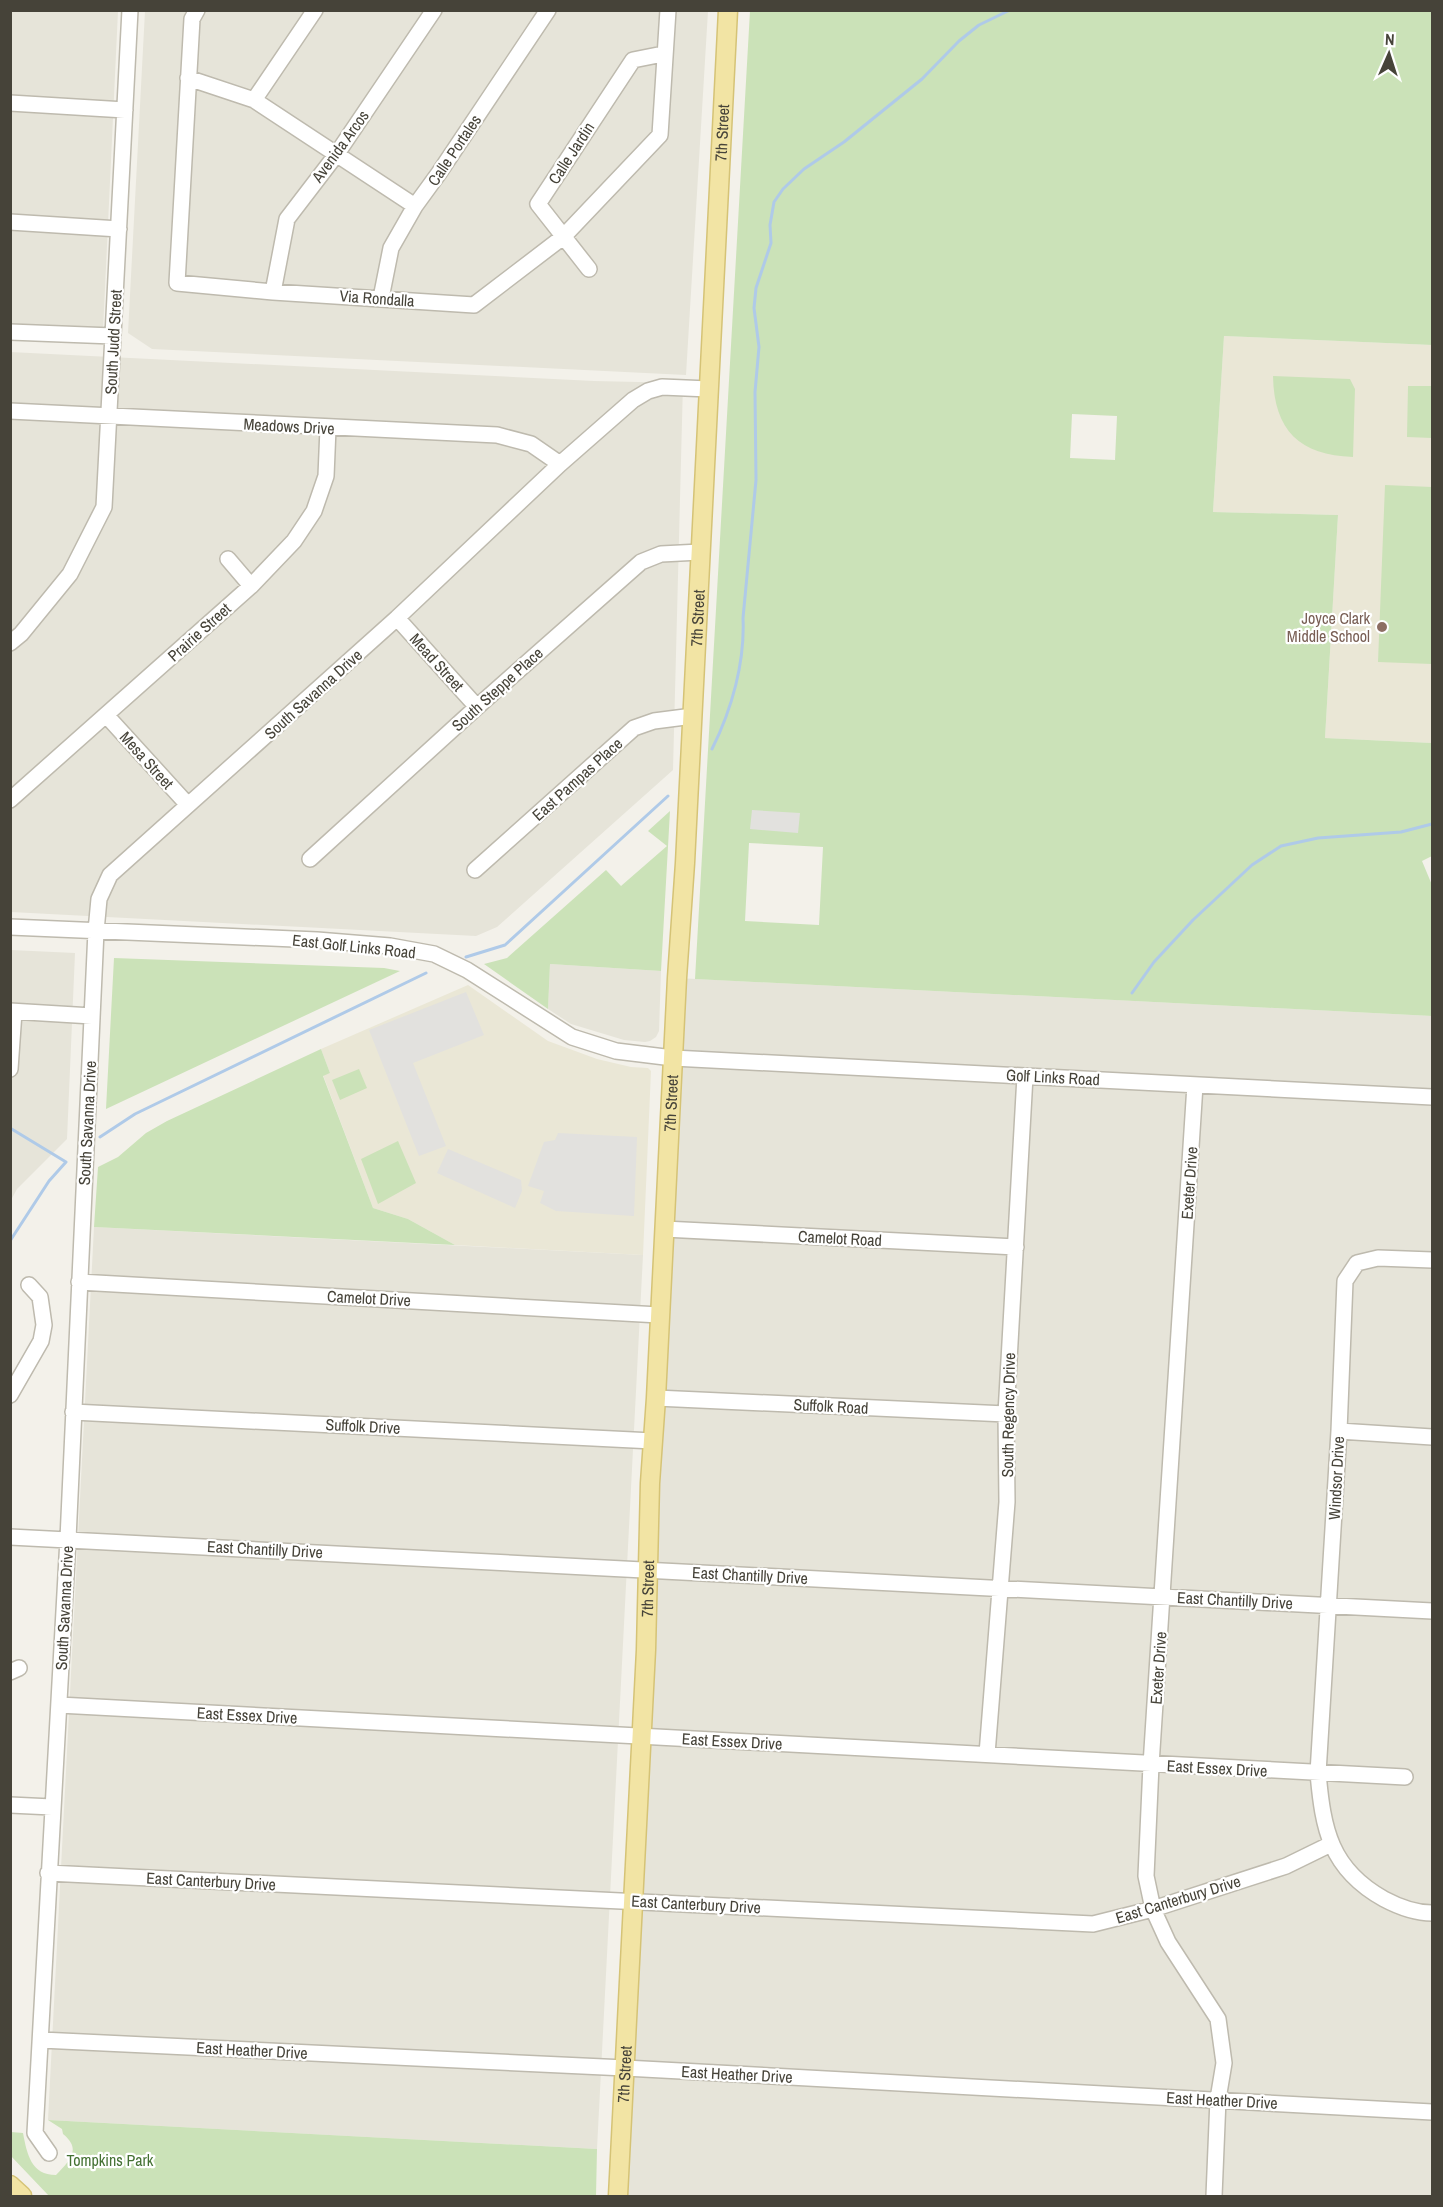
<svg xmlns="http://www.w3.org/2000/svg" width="1443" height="2207" font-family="'Archivo Narrow',sans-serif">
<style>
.residential{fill:#e6e4d9}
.education{fill:#eae7d6}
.green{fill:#cbe2b8;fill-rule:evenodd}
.parking{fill:#e2e1de}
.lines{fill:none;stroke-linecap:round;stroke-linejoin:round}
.stream{stroke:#afcae8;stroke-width:3}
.minor-casing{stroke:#bebaae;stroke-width:18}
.major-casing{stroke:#d5c376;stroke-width:21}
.minor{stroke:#fff;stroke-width:15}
.major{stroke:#f2e4a4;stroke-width:18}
.education-dot{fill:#8d6e63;stroke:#fff;stroke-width:2}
.labels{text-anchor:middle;stroke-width:4.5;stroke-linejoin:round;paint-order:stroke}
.street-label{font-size:16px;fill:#464339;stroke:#fff}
.education-label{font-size:16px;fill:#785e54;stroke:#fff;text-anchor:end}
.park-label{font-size:16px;fill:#447133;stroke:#fff}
</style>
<rect width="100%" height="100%" fill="#f3f1ea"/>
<path class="residential" d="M11 11H118L103 331 11 327Z
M145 11H708L686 375 152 349 128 333Z
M10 352 594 381 683 383 673 770 497 927 476 936 11 912Z
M11 950 75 953 67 1139 17 1189 11 1200Z
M550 964 661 971 659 1031 656 1037 650 1041 645 1042 624 1040 571 1024 548 1009Z
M677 978 1432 1016V2196H618Z
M94 1227 643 1255 597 2149 48 2120Z"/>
<path class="education" d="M1224 336 1432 345V743L1325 738 1338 515 1213 512Z
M468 985 548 1041 597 1059 631 1067 648 1068 651 1071 643 1255 455 1245 408 1219 373 1208 323 1075 330 1073 321 1049Z"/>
<path class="green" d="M750 11H1432V345L1224 336 1213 512 1338 515 1325 738 1432 743V856L1422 861 1432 885V1016L695 979ZM1072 414 1117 416 1115 460 1070 458ZM749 843 823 847 819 925 745 921Z
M1273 376 1350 379 1355 389 1353 457C1300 455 1274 431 1273 376Z
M1408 386H1432V438L1407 437Z
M1385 485 1432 487V664L1378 662Z
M670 811 661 971 550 964 548 1009 484 964 507 958 606 870 621 886 667 846 648 831Z
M114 958 384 968 400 971 106 1109Z
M321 1049 330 1073 323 1076 373 1208 408 1219 455 1245 94 1227 98 1167 118 1157 146 1133 167 1121Z
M359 1069 367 1088 340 1100 332 1080Z
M398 1141 416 1183 378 1204 361 1159Z
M48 2120 597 2149 596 2196H49L10 2155 11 2132 23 2133C27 2154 31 2175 56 2175 68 2162 83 2150 63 2134L62 2129Z"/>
<path class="parking" d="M752 810 800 813 798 833 750 829Z
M466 992 484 1035 413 1063 446 1146 419 1156 369 1030Z
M558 1133 637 1137 634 1216 556 1211 540 1203 544 1191 528 1186 544 1142 555 1140Z
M448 1149 521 1180 522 1191 515 1208 437 1173Z"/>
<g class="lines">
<path class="stream" d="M712 749C732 709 745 662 743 618L756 480 755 392 759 347 754 308 756 288 771 243 770 225 774 202 783 189 804 169 844 142 922 79 959 41 979 25 1010 10
M466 957 505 945 668 796
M1132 993 1154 962 1193 920 1252 865 1281 846 1318 838 1401 832 1432 824
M10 1128 66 1162 49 1181 10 1241
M100 1137 135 1114 426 973"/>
<g class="minor-casing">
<path id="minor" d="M197 10 192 19 177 283 273 292 474 305 563 237 660 135 668 10
M188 78 254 100 415 206
M254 100 315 10
M10 103 125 110
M10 222 119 229
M589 269 538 204 633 60 663 54
M273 292 287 219 336 155 434 10
M381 298 391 248 415 206 439 173 548 10
M10 332 113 336
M10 411 497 435 531 444 560 464
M228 559 251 586
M397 618 477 707
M10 643 21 634 70 574 104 507 130 10
M106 715 188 805
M10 800 251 586 294 541 314 511 326 476 328 428
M310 859 477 707 641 562 661 554 700 552
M475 870 634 728 654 721 693 716
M10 927 317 940 390 946 434 954 467 970 572 1037 616 1051 673 1058 1432 1097
M10 1011 92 1016
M10 1069 14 1012
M1195 1085 1151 1765 1146 1876 1153 1909 1168 1942 1218 2019 1224 2063 1218 2099 1214 2196
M664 1229 1016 1247
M1432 1260 1378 1258 1357 1263 1345 1281 1339 1431 1318 1773C1323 1829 1330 1869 1384 1899 1399 1907 1414 1913 1432 1913
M79 1282 659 1315
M10 1395 41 1341 44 1325 40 1297 29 1285
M656 1398 1006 1414
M73 1412 653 1441
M1339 1431 1432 1437
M10 1537 1432 1611
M10 1672 19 1668
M59 1705 1405 1777
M987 1754 1007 1502 1006 1414 1025 1076
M10 1805 52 1807
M48 1873 1093 1924 1153 1909 1286 1866 1331 1844
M41 2040 625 2068 1432 2112
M49 2153 35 2133 68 1539 96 931 99 899 110 875 397 618 560 464 633 400 648 391 662 387 709 389"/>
</g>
<g class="major-casing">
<g id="major">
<path d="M10 2185 22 2196"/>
<path id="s1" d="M618 2196 646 1650 650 1483 656 1398 677 978 685 863 728 10"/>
</g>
</g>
<use href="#minor" class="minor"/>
<use href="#major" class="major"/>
</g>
<circle class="education-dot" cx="1382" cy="627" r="6"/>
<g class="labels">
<g class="street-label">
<text dy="6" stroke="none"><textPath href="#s1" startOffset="2066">7th Street</textPath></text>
<text transform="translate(340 146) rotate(-54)" y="6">Avenida Arcos</text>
<text transform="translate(454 150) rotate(-56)" y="6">Calle Portales</text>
<text transform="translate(571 153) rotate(-57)" y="6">Calle Jardin</text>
<text transform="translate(377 298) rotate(4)" y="6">Via Rondalla</text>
<text transform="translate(113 342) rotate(-87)" y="6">South Judd Street</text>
<text transform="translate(289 426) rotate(3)" y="6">Meadows Drive</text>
<text dy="6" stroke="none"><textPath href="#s1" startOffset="1580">7th Street</textPath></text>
<text transform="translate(199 632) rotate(-42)" y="6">Prairie Street</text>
<text transform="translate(437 662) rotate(48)" y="6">Mead Street</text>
<text transform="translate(497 689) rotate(-42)" y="6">South Steppe Place</text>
<text transform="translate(313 694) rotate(-42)" y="6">South Savanna Drive</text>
<text transform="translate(147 760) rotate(48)" y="6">Mesa Street</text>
<text transform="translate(577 779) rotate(-42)" y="6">East Pampas Place</text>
<text transform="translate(354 946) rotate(6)" y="6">East Golf Links Road</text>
<text transform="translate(1053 1077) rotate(3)" y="6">Golf Links Road</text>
<text dy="6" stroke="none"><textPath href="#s1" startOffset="1094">7th Street</textPath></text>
<text transform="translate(87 1123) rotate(-87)" y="6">South Savanna Drive</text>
<text transform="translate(1189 1183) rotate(-86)" y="6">Exeter Drive</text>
<text transform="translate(840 1238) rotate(3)" y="6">Camelot Road</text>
<text transform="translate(369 1298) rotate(3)" y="6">Camelot Drive</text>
<text transform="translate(831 1406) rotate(3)" y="6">Suffolk Road</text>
<text transform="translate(1008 1415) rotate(-89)" y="6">South Regency Drive</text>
<text transform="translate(363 1426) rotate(3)" y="6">Suffolk Drive</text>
<text transform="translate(1336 1478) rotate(-87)" y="6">Windsor Drive</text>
<text transform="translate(265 1549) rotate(3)" y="6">East Chantilly Drive</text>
<text transform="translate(750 1575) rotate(3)" y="6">East Chantilly Drive</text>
<text dy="6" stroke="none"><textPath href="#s1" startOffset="608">7th Street</textPath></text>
<text transform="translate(1235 1600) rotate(3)" y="6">East Chantilly Drive</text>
<text transform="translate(64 1608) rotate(-87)" y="6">South Savanna Drive</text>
<text transform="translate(1158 1668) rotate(-86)" y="6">Exeter Drive</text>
<text transform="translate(247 1715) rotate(3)" y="6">East Essex Drive</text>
<text transform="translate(732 1741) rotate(3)" y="6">East Essex Drive</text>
<text transform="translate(1217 1768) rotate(3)" y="6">East Essex Drive</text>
<text transform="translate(211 1881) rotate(3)" y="6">East Canterbury Drive</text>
<text transform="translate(1178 1899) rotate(-17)" y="6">East Canterbury Drive</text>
<text transform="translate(696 1904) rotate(3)" y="6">East Canterbury Drive</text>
<text transform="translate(252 2050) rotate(3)" y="6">East Heather Drive</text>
<text dy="6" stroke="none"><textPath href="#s1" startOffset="122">7th Street</textPath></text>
<text transform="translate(737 2074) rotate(3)" y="6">East Heather Drive</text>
<text transform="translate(1222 2100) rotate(3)" y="6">East Heather Drive</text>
</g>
<g class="education-label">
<text x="1370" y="624">Joyce Clark<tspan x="1370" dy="18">Middle School</tspan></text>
</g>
<g class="park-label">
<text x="110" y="2166">Tompkins Park</text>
</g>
</g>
<rect width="1443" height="2207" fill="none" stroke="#464339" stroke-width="24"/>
<g transform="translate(1389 54) rotate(3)" stroke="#ffffff" stroke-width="4.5" paint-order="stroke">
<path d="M0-4.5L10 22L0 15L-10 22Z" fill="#464339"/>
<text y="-9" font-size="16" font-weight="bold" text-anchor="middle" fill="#464339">N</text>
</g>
</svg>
